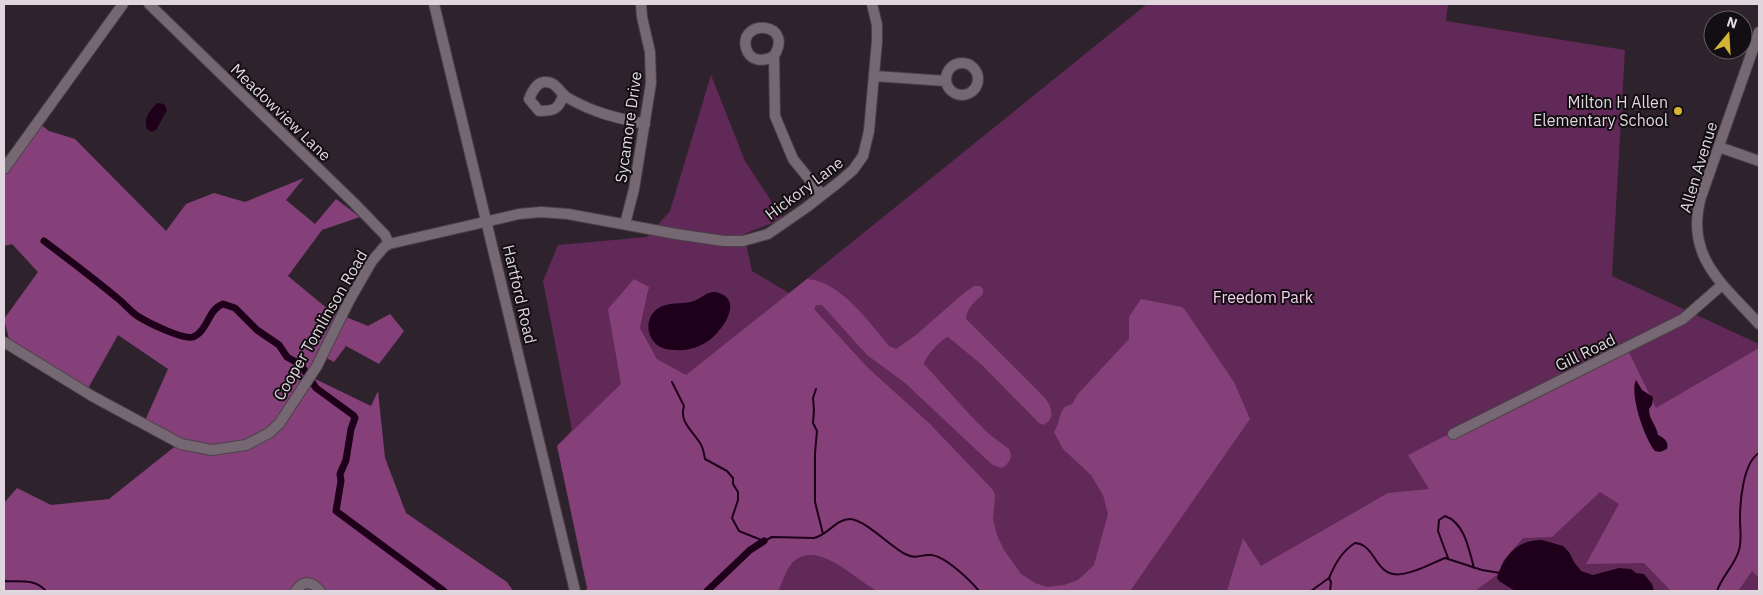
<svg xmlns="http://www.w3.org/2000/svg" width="1763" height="595" font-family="'IBM Plex Sans',sans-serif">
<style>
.green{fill:#612958;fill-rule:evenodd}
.forest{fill:#85407a}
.water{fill:#1e001a}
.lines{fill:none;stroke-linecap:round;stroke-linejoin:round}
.stream{stroke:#1e001a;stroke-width:2}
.canal{stroke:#1e001a;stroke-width:7}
.minor-casing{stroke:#4a4148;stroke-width:12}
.minor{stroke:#756872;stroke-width:10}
.poi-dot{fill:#d5b534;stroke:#130e12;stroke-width:2}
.labels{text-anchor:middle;stroke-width:4;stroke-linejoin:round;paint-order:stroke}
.poi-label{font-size:16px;fill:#dfd7dd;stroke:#130e12;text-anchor:end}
.street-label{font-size:16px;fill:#dfd7dd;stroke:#130e12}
.park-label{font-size:16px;fill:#f4cceb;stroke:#130e12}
</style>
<rect width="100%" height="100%" fill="#2e232c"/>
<path class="green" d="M1147 4H1448L1446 21 1625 50 1612 276 1759 344V591H771L557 446 572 430 543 281 558 245 647 237 670 211 711 75 745 161 783 219 744 234 752 271 789 293ZM649 288 640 328 657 359 685 375 621 383Z"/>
<path class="forest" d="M40 124 49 131 75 139 166 231 186 204 214 193 245 202 304 178 286 200 315 224 336 199 360 217 322 230 288 276 329 310 368 326 390 314 404 331 379 364 346 346 334 362 321 355 309 376 371 406 378 391 385 458 406 513 507 582 513 591H4V503L17 488 51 505 109 499 178 444 143 425 168 369 118 335 86 392 11 347 4 319 38 272 12 244 4 246V157L25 144Z
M634 279 649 287 640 328 657 359 686 375 807 279C840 281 869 322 889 346L896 349 916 335 964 293 974 286H980L983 289V294C975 302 967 307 966 319L1045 398C1052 407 1056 419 1043 425L1039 423 981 364 948 337C941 339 925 357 924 364L971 416 989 434 1009 449 1011 455 1010 460 1006 465 1002 468 993 465 986 459 904 382 867 355 822 305H816L814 309 868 368 930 424 993 490 995 495 993 519 997 535 1004 550 1021 574 1035 583 1047 587 1064 585 1078 580 1094 565 1108 514 1103 495 1091 475 1063 449 1054 432C1059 425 1060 410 1065 407 1068 405 1071 405 1073 403L1077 395 1129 339V317L1141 299 1182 307 1185 310 1234 382 1250 419 1130 591H878C856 581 817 537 792 563 785 571 783 582 778 591H586L587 588 557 446 621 384 608 309Z
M1625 344 1656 408 1759 348V578L1752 571 1738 591H1671L1644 563 1586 564 1619 504 1600 492 1552 537 1523 538 1503 561 1498 574 1475 591H1227L1243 538 1261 566 1388 493 1429 489 1408 455Z"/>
<path class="water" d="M157 103 164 104 167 110 156 130 151 132 147 129C143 118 150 111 157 103Z
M715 292C747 298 721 334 705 343 696 348 686 351 676 350 670 350 662 349 657 345 646 336 645 318 657 309 668 301 682 305 694 301 702 298 706 292 715 292Z
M1636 380 1642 390 1653 397 1652 405 1649 409C1649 420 1656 424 1658 435 1664 438 1669 441 1667 449L1660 452 1655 451C1645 440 1629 394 1636 380Z
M1542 540 1563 546 1569 552 1574 562 1581 571 1593 575 1619 568 1631 569 1636 573 1644 574 1652 584 1654 591H1515L1499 581 1497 578C1504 555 1517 540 1542 540Z"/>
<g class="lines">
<path class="stream" d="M672 382 684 406C679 422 692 430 700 443 703 447 704 453 705 459L727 471 733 478V484L738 492V500L732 518 739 531 764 541 772 537 814 538C828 535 836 519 850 519 864 519 891 547 905 554 917 560 920 554 931 555 945 556 970 580 979 591
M816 389 813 398 814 410 813 423 817 431 815 453V502L823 534
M1448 558 1438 531 1439 520 1445 516C1465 523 1469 550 1474 568
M4 581C20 582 34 578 46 591
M1311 591 1329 578
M1330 591 1331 582 1329 578C1335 564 1342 551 1355 543 1374 544 1375 571 1393 574 1407 577 1432 563 1445 558L1482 570 1500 573
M1717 591C1722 576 1735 565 1739 550 1742 540 1740 529 1740 519 1740 501 1743 463 1759 453"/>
<path class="canal" d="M44 241C68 259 93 278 116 297 124 303 131 312 139 317 149 323 183 340 193 337 208 331 208 309 223 304L235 308 257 330 279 345 287 357 301 365 316 388 353 415 355 418 351 429 346 460 340 474 341 481 336 511 444 591
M707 591 750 550 764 541"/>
<g class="minor-casing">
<path id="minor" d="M149 4 354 203 385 235 389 244
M434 4 575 591
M1759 32 1701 197C1684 257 1724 285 1759 324
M774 56C764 62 750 62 746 48 739 18 795 22 774 56L775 116 793 159 822 195
M946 79a16 16 0 1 1 32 0a16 16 0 1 1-32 0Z
M874 76 946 81
M563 95C559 110 553 111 539 111L529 99C532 92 536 83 544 82 557 81 559 93 568 98 594 113 617 118 645 124
M1719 147 1759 161
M4 169 123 4
M625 224 634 189 651 83 650 52 642 17 641 4
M4 342 92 396 181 444 212 450 246 445 269 433 279 424 317 366 349 301 372 261 384 247 389 244 519 214 541 212 568 214 676 234 724 241H743L768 234 807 207 839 182 853 170 863 156 869 131 877 41V25L872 4
M1453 434 1683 319 1722 285
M296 591C303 580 312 581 320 591"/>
</g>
<use href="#minor" class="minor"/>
</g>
<circle class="poi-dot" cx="1678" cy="111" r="5"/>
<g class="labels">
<g class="poi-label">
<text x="1668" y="108">Milton H Allen<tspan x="1668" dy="18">Elementary School</tspan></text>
</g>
<g class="street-label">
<text transform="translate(281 112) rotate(44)" y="6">Meadowview Lane</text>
<text transform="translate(628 127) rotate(-82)" y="6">Sycamore Drive</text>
<text transform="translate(1698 167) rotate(-73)" y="6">Allen Avenue</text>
<text transform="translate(804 188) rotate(-37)" y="6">Hickory Lane</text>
<text transform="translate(520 294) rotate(77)" y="6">Hartford Road</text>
<text transform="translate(320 325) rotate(-60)" y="6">Cooper Tomlinson Road</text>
<text transform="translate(1585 352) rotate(-26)" y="6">Gill Road</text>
</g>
<g class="park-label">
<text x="1263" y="303">Freedom Park</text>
</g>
</g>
<rect width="1763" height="595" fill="none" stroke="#dfd7dd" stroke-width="10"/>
<g transform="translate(1728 35) rotate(18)"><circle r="24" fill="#130e12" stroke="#655e63"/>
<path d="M0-4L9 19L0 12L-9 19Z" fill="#d5b534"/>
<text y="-8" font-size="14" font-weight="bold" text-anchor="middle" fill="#dfd7dd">N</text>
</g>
</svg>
